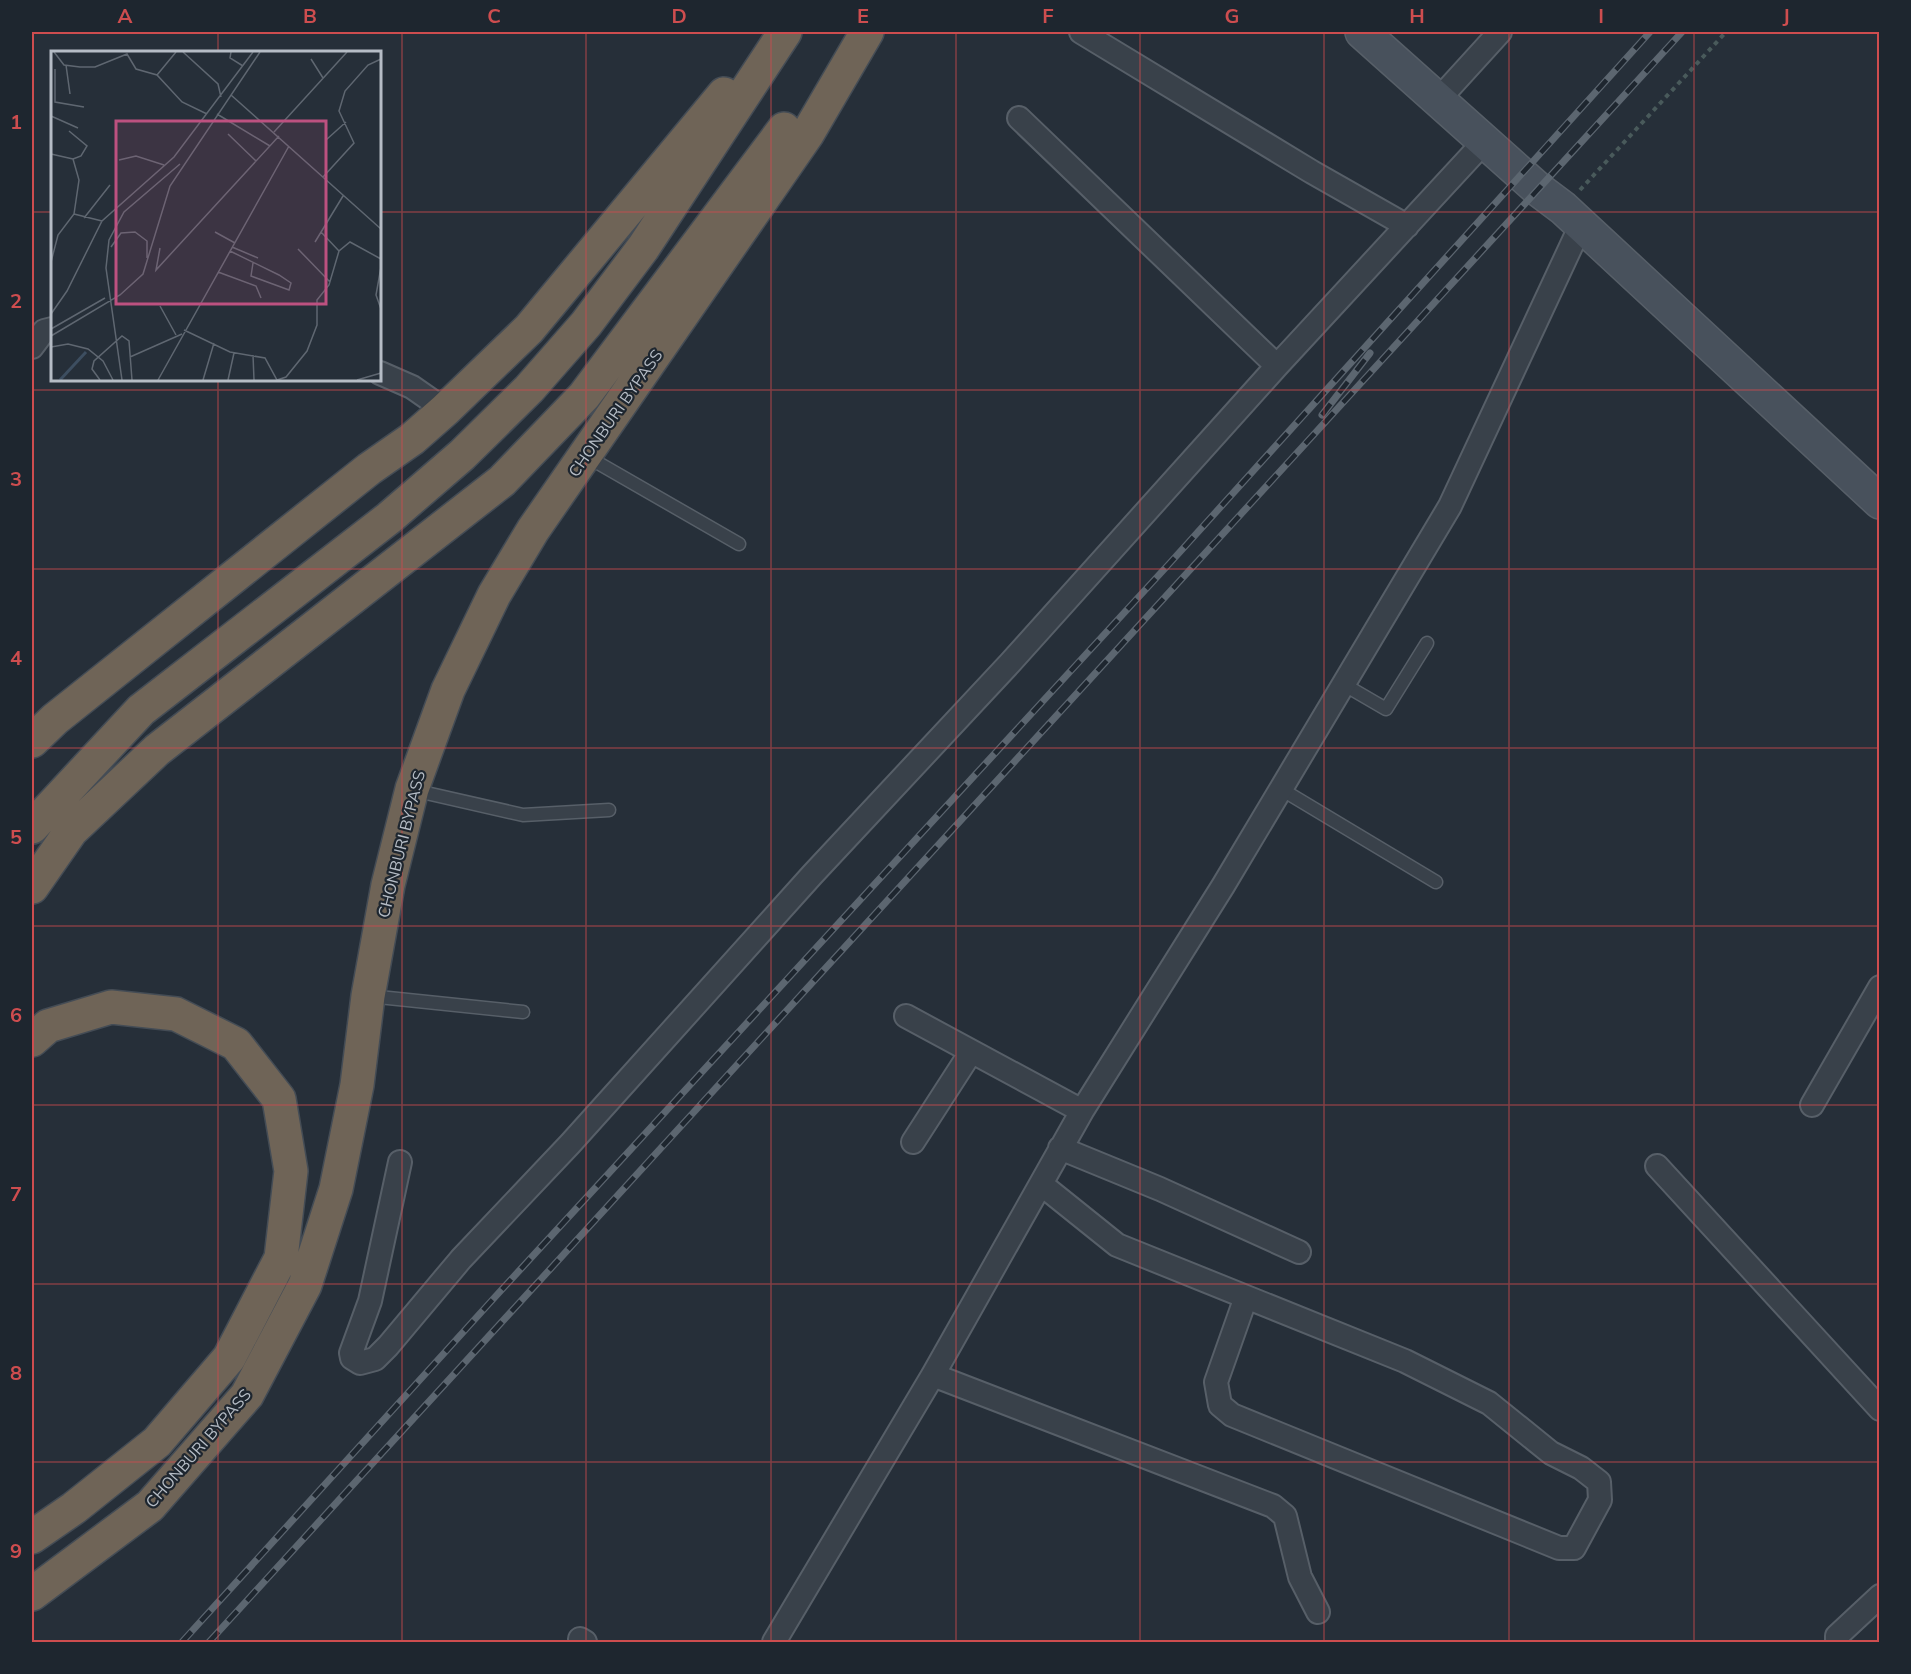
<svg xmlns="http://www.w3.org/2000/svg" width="1911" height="1674" font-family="Mulish,sans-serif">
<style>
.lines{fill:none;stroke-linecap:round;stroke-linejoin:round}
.lane-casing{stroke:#575f68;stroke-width:15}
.street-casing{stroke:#575f68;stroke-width:26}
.secondary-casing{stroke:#575f68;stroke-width:36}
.highway-casing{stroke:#444c55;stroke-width:36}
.path{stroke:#495a5b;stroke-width:4;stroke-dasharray:4.5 4.5;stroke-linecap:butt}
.lane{stroke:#39414a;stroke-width:12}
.street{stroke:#39414a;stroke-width:22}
.secondary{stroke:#48515c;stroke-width:33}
.highway{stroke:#6f6457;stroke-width:33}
.rail-casing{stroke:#5c6670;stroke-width:7}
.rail{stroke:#1e262f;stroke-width:4.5;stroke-dasharray:14;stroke-linecap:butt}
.grid{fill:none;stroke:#ce4d4f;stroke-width:1.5;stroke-opacity:0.55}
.labels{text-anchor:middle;stroke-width:4.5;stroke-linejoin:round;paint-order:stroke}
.street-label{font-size:16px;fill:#b5bcc5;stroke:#1e262f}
.inset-river{fill:none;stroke:#3d4e60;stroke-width:3}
.inset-road{fill:none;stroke:#5f6771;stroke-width:1.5}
.view{fill:#bd5180;fill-opacity:0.15;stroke:#bd5180;stroke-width:3}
.inset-edge{fill:none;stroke:#b5bcc5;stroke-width:3}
.neatline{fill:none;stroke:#ce4d4f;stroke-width:2}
.grid-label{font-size:20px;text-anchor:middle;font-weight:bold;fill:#ce4d4f}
</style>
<rect width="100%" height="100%" fill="#262f39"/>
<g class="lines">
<g class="lane-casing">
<path id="lane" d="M586 456 739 544
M1343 684 1386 709 1427 643
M1281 789 1436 882
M413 790 523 815 609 810
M369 996 523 1012"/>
</g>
<g class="street-casing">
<path id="street" d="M1081 32 1312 172 1407 226
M1439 99 1500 32
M1019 118 1277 366
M32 347 44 331 52 329
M380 373 412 387 445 410
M906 1016 1082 1111
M1812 1105 1880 987
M913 1142 971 1052
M1060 1148 1160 1189 1299 1252
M400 1162 370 1301 351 1353 352 1358 360 1363 375 1359 388 1346 461 1259 570 1144 812 875 1010 663 1277 366 1485 141
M1657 1166 1880 1409
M1041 1184 1117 1245 1405 1361 1489 1403 1551 1453 1581 1468 1599 1482 1600 1500 1574 1548H1559L1232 1415 1220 1405 1216 1382 1246 1297
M933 1375 1273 1506 1285 1516 1300 1577 1318 1612
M580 1639 585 1642
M774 1642 933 1375 1082 1111 1223 886 1450 506 1581 225
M1837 1642V1636L1880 1596"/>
</g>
<g class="secondary-casing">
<path id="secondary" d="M1362 32 1539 190 1563 208 1880 502"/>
</g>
<g class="highway-casing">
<path id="highway" d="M32 741 55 719 369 469 412 439 445 410 529 329 724 94
M32 827 141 710 389 518 462 455 529 389 586 324 643 248 785 32
M32 887 71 831 157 750 502 481 584 396 784 129
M32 1040 48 1026 111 1007 176 1014 236 1044 279 1099 291 1171 281 1258 229 1358 157 1442 74 1508 32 1537
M32 1594 150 1506 247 1395 305 1285 336 1189 357 1085 368 996 388 885 412 789 448 690 494 595 533 530 808 133 867 32"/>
</g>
<path class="path" d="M1580 190 1726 32"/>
<use href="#lane" class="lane"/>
<use href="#street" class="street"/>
<use href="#secondary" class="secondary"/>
<use href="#highway" class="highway"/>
<g class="rail-casing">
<path id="rail" d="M1322 415 1370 353
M182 1642 495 1297 1169 564 1650 32
M209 1642 1682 32"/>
</g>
<use href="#rail" class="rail"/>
</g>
<path class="grid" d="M218 32V52M402 32V1642M586 32V1642M771 32V1642M956 32V1642M1140 32V1642M1324 32V1642M1509 32V1642M1694 32V1642M32 212H52M380 212H1880M218 380V1642M32 390H1880M32 569H1880M32 748H1880M32 926H1880M32 1105H1880M32 1284H1880M32 1462H1880"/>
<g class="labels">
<g class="street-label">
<text transform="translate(615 413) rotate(-55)" y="6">CHONBURI BYPASS</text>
<text transform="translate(401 844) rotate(-76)" y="6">CHONBURI BYPASS</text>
<text transform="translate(198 1448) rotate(-49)" y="6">CHONBURI BYPASS</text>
</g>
</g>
<g transform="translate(51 51)">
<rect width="330" height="330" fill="#262f39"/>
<path class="inset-river" d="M9 329 35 301"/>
<path class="inset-road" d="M3 1 13 14 29 16H44L76 3 85 18 106 24 131 51 156 63M132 1 167 33 170 46M180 1 179 7 192 15M260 8 272 27M15 14 19 43M4 18V51L33 56M106 24 125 1M180 44 330 178M166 63 219 95M0 65 27 77M18 80 36 95 30 105 22 108M223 81 296 1M177 83 205 110M275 89 295 71M0 103 22 108M68 109 85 105 113 114M272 126 303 92 288 60 294 40 317 14 330 8M23 163 51 170M33 167 59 134M164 181 184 192M270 181 288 200M264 191 292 145M60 196 70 182 84 181 96 190V207M181 196 207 207M109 197 105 219 228 85M247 198 279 231M179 200 228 224 240 232 238 239 200 225 202 212M0 211 7 184 23 163 28 129 22 108M330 216 325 244 330 258M167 221 205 235 210 247M109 255 125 284M0 263 16 240 51 170 123 106 202 1M0 278 54 247M133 279 179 301 214 307 226 329 235 326 256 300 266 274V249L278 234 288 200 299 191 330 208M0 285 69 244 92 223 119 135 209 1M0 296 17 293 37 298 52 310 62 329M202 304 203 329M79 306 131 283M49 329 41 318 43 310 71 285 78 290 81 329M71 329 55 217 58 189 73 161 129 113M107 329 238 95M152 329 163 292M177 329 183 302M306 329 330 322"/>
<path class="view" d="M65 70H275V253H65Z"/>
<rect width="330" height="330" class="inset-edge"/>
</g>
<rect width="1911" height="1674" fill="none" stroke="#1e262f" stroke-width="66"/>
<rect x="33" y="33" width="1845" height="1608" class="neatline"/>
<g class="grid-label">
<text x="125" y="23">A</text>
<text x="310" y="23">B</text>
<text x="494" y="23">C</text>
<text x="679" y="23">D</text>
<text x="863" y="23">E</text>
<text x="1048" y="23">F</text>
<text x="1232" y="23">G</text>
<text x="1417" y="23">H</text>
<text x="1601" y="23">I</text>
<text x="1786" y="23">J</text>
<text x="16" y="129">1</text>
<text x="16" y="308">2</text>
<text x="16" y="486">3</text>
<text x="16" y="665">4</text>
<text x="16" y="844">5</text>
<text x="16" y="1022">6</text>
<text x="16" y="1201">7</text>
<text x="16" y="1380">8</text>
<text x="16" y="1558">9</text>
</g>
</svg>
